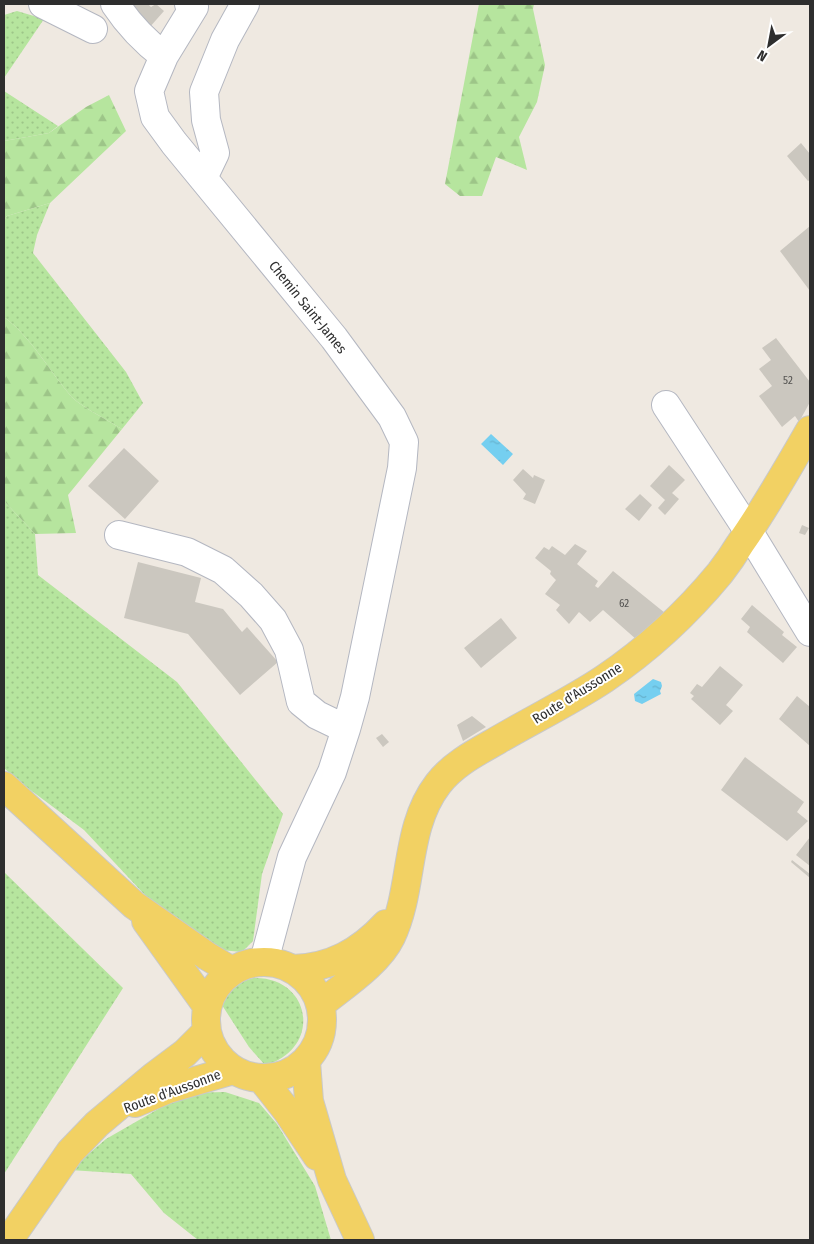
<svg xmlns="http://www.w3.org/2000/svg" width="814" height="1244" font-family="'Fira Sans Condensed',sans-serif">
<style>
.grass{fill:url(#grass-dots)}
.forest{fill:url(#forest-firs)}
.water{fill:url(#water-ripples)}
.building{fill:#cbc7bf}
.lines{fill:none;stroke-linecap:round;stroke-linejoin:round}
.minor-casing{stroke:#b4b7c1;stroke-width:30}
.major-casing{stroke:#c9c9c9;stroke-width:30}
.minor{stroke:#fff;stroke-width:28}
.major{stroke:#f2d163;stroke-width:28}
.labels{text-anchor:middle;stroke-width:4;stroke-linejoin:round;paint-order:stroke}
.number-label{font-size:11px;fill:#555452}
.street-label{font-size:14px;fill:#2e2e2e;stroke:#fff}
</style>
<defs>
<pattern id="grass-dots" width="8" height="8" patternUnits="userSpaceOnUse" patternTransform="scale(1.25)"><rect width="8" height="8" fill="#b6e59e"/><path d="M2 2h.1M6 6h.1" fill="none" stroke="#9dc588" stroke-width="1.8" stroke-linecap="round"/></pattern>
<pattern id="forest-firs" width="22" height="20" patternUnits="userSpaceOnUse" patternTransform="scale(1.25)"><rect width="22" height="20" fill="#b6e59e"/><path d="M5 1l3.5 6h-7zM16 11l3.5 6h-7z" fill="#9dc588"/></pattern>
<pattern id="water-ripples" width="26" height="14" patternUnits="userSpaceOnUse" patternTransform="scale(1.25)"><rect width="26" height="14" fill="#75cff0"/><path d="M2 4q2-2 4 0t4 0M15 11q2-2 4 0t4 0" fill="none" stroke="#66b2ce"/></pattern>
</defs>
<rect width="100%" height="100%" fill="#efe9e1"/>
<path class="grass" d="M17 11 44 19 4 78V15Z
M4 91 58 126 49 133 4 141Z
M50 203 37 235 33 253 126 372 143 403 122 429C109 421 78 405 70 395 49 370 30 336 4 317V220L7 216Z
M4 501 35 534 38 575 177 682 283 814 262 874 253 941 242 952 221 950 158 909 84 830 17 780 4 768Z
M4 872 123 988 4 1174Z
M253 978C312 976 323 1049 265 1065L249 1047 220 1002C228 989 238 982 253 978Z
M225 1092 259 1103 277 1124 315 1186 331 1240H198L164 1213 131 1174 70 1170 106 1139 186 1093Z"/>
<path class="forest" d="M479 4H534L533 9 545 65 537 102 519 137 527 170 496 157 482 196H460L445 184Z
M109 95 126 131 50 203 7 216 4 220V141L49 133 86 107Z
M4 317C30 336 49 370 70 395 78 405 109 421 122 429L68 495 76 533 35 534 4 501Z"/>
<path class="water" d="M491 434 513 454 503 465 481 444Z
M653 679 661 682 662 686 660 691 661 694 642 704 635 701 634 694Z"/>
<path class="building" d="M130 4H148L151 7 156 4 164 11 149 28Z
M801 143 810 154V180L808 181 787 156Z
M810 226V291L780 251Z
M776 338 810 382V402L799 422 795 416 782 427 759 396 772 386 759 369 771 360 762 348Z
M124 448 159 481 125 519 88 486Z
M669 465 685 480 672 493 679 499 665 515 658 508 665 500 650 486Z
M523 469 533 478 534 475 545 480 535 504 523 499 526 494 513 480Z
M640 494 652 505 639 521 625 509Z
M802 525 809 528 805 535 799 533Z
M575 544 587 551 577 564 598 581 595 586 598 588 613 571 665 613 637 640 603 610 590 622 579 612 569 624 556 610 560 605 545 594 556 580 550 574 551 571 535 558 544 547 549 550 552 546 565 555Z
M138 562 201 578 195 602 223 609 242 632 247 627 278 662 240 695 188 634 124 618Z
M752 605 784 632 782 635 797 647 783 663 747 632 750 627 741 619Z
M501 618 517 638 481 668 464 648Z
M720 666 743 685 726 705 733 711 720 725 691 699 694 696 690 693 697 684 702 687Z
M797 696 810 707V746L779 719Z
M472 716 486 727 463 741 457 725Z
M382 734 389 742 383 747 376 738Z
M745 757 804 802 797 812 808 821 787 841 721 790Z
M810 837V866L796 855Z
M792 860 810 874V878L791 862Z"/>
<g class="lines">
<g class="minor-casing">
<path id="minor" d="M43 4 93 29
M115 4C129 25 144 41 164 56
M189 4 194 7 164 56 149 91 155 117 174 143 334 338 392 417 404 442 402 468 355 697 346 729 332 772 292 857 264 961
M203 178 215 153 206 120 204 92 225 40 245 4
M666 405 749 532 810 632
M119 535 187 552 223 570 251 595 273 620 289 650 301 702 317 715 346 729"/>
</g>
<g class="major-casing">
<path id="major" d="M4 786 134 905 207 956 232 971
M146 921 207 1006
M206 1020a58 58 0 1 1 116 0a58 58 0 1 1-116 0Z
M293 969C331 968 360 952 386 924
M320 1005C343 986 378 964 391 937 414 889 404 828 438 784 453 764 477 752 498 740 532 720 571 701 604 679 647 650 687 613 720 573 727 564 734 554 740 544 766 507 788 468 810 430
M306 1061 309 1101 332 1180 360 1240
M261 1078 287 1111 317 1156
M135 1103 168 1089 233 1070
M9 1240 70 1152 97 1124 153 1077 185 1053 206 1032"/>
</g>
<use href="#minor" class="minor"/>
<use href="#major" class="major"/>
</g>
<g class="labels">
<g class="number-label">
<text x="788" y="384">52</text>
<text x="624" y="607">62</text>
</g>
<g class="street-label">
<text transform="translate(308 307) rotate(51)" y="5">Chemin Saint-James</text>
<text transform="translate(577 693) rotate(-32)" y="5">Route d'Aussonne</text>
<text transform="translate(172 1091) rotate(-20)" y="5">Route d'Aussonne</text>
</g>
</g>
<rect width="814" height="1244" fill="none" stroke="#2e2e2e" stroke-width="10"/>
<g transform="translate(769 45) rotate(212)" stroke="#ffffff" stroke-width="4" paint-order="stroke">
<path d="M0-4L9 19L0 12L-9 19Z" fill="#2e2e2e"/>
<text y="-8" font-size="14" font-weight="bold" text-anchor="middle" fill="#2e2e2e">N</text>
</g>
</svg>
